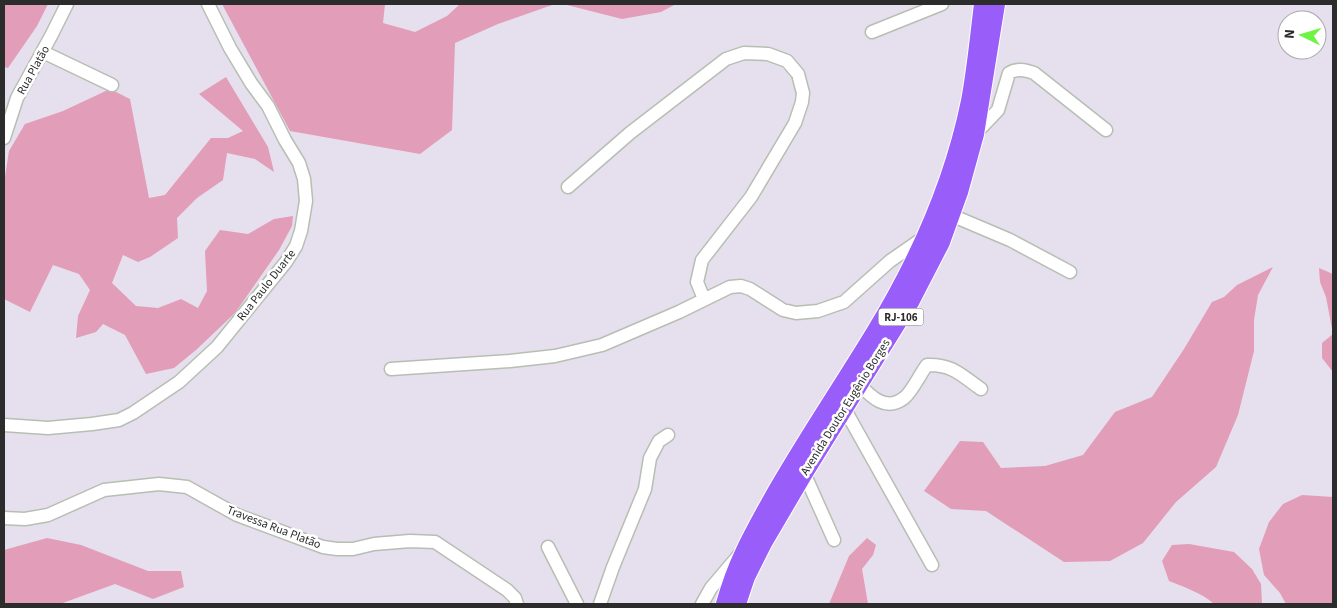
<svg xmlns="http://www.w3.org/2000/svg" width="1337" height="608" font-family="'Source Sans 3',sans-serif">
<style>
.green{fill:#e29db8}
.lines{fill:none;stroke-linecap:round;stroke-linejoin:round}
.minor-casing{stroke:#b6bfb2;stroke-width:15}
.highway-casing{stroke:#fff;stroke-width:20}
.minor{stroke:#fff;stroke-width:12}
.highway{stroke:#995ef9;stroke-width:18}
.labels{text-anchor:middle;stroke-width:5;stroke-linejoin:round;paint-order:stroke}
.shield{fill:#fff;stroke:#6b6b6b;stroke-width:1}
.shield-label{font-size:11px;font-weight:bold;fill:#2c2c2c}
.street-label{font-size:12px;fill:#2c2c2c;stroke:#fff}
</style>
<rect width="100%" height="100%" fill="#e6dfed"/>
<path class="green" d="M4 4H48L37 26 8 68 4 67Z
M222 4H385L383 23 415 32 447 16 460 4H555L498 24 455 43 452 130 420 154 290 131Z
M563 4H676L661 12 622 19Z
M226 77 268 147 274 172 255 159 227 153 223 180 197 198 177 218 178 238 150 257 138 262 123 255 112 283 136 306 158 308 181 299 198 308 207 291 205 251 220 230 248 234 274 219 293 216 292 226 279 250 235 313 196 350 174 368 146 374 125 335 103 324 96 332 76 338 78 316 90 290 79 274 53 265 30 312 4 299V183L9 151 25 124 63 111 110 89 130 99 149 198 165 195 211 138H228L243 131 199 94Z
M1273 267 1258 295 1254 320V351L1238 415 1216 467 1176 502 1143 543 1110 561 1064 562 986 511 951 509 924 491 960 441 983 442 1001 468 1045 466 1083 455 1115 412 1152 397 1184 349 1212 302 1224 297 1237 285Z
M1319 268 1333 274V372L1322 358V343L1333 334 1326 297 1320 282Z
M1302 495 1333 497V604H1286L1280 593 1264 575 1259 549 1269 522 1283 504Z
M47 538 81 545 148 571H181L184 587 153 599 115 584 60 604H4V550Z
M867 538 876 545 873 555 862 569 868 604H829L849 556Z
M1189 544 1234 552 1252 569 1261 584 1262 604H1214C1202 593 1184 587 1169 581L1162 561 1172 545Z"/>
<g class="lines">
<g class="minor-casing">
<path id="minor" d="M872 32 942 4
M43 52 112 85
M975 134 998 110 1009 73C1017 68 1025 70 1034 73L1106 130
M4 138 17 98 51 36 67 4
M568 187 630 133 726 59 744 53 768 54 787 61 798 74 803 93 802 102 795 123 751 197 702 260 697 282 704 299
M951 215 1010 240 1070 272
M391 369 510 361 555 356 602 345 679 312 730 287 741 286 750 289 783 310 796 313 818 311 844 302 890 261 926 236
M859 384C871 397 886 412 904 398 912 392 920 374 927 365 952 364 961 375 981 389
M844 408 932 565
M4 425 48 428 92 424 119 420 133 413 179 382 217 347 286 262 296 246 301 231 306 201 304 179 299 163 285 140 268 106 251 83 230 48 208 4
M804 473 834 540
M4 518 25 519 48 515 104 490 159 484 187 487 237 515 323 547 337 549H353L374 544 410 541 435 542 507 590 515 598 517 604
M548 547 577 604
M600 604 613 567 645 489 650 458 659 441 668 435
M702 604 711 588 739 555"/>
</g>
<g class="highway-casing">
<path id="highway" d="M725 604C736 564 751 537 771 501 803 444 840 390 874 334 918 262 953 184 970 101 976 69 979 36 983 4
M737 604 746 577 763 543 804 473 910 302 941 242 959 192 975 134 996 4"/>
</g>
<use href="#minor" class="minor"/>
<use href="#highway" class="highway"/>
</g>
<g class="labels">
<rect class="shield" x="878.5" y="308.5" width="45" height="17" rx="4"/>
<g class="shield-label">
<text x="901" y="321">RJ-106</text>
</g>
<g class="street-label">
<text transform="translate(33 70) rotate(-61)" y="4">Rua Platão</text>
<text transform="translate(266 285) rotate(-52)" y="4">Rua Paulo Duarte</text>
<text transform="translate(845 407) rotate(-58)" y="4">Avenida Doutor Eugênio Borges</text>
<text transform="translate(274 527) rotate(21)" y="4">Travessa Rua Platão</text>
</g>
</g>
<rect width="1337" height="608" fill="none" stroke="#2c2c2c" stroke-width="10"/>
<g transform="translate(1302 35) rotate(275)"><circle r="24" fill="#ffffff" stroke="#ababab"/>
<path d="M0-4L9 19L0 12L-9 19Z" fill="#6ff445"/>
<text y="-8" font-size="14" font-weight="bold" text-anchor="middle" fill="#2c2c2c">N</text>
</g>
</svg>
